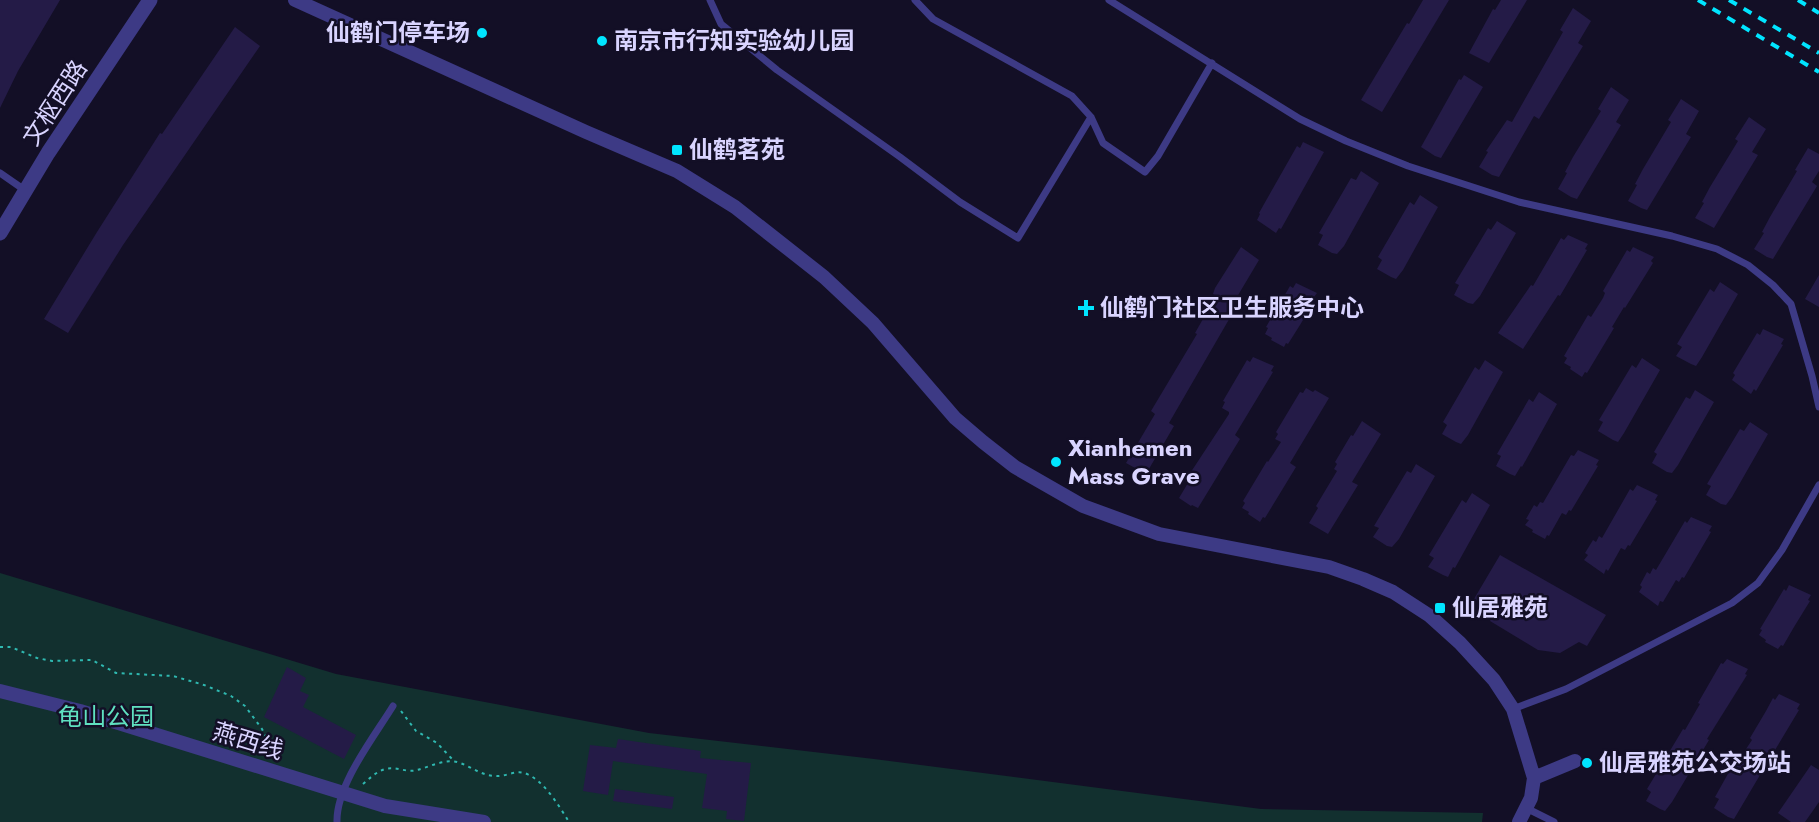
<svg xmlns="http://www.w3.org/2000/svg" width="1819" height="822" font-family="Jost,'Noto Sans SC',sans-serif">
<style>
.green{fill:#12302f}
.building{fill:#241b47}
.lines{fill:none;stroke-linecap:round;stroke-linejoin:round}
.path{stroke:#2fb8b0;stroke-width:2;stroke-dasharray:3 4.5;stroke-linecap:butt}
.service{stroke:#3d3a85;stroke-width:7}
.minor{stroke:#3d3a85;stroke-width:14}
.tertiary{stroke:#3d3a85;stroke-width:15}
.rail{stroke:#00e5ff;stroke-width:4;stroke-dasharray:9 8;stroke-linecap:butt}
.poi-dot{fill:#00e5ff;stroke:#130f26;stroke-width:2}
.labels{text-anchor:middle;stroke-width:5;stroke-linejoin:round;paint-order:stroke}
.poi-label{font-size:24px;font-weight:bold;fill:#d9d4ff;stroke:#130f26;text-anchor:start}
.street-label{font-size:24px;fill:#d9d4ff;stroke:#130f26}
.park-label{font-size:24px;fill:#5fe0c0;stroke:#130f26}
</style>
<rect width="100%" height="100%" fill="#130f26"/>
<path class="green" d="M0 573 336 674 649 733 874 759 1261 809 1483 813 1482 822H0Z"/>
<path class="building" d="M0 0H60L18 71 0 108Z
M1423 0H1449L1382 112 1361 100 1407 23 1409 24Z
M1501 0H1527L1489 63 1469 53 1493 9 1495 10Z
M1573 8 1591 21 1578 43 1583 46 1539 119 1534 116 1499 177 1492 175 1479 167 1488 152 1486 151 1507 120 1512 122 1563 32 1560 30Z
M235 27 260 46 123 245 68 333 44 319 97 232 160 133 162 134Z
M1464 75 1483 87 1441 158 1435 156 1421 147 1459 79 1461 80Z
M1611 87 1629 100 1616 122 1621 125 1577 199 1571 197 1558 189 1567 173 1565 172 1573 157 1601 111 1598 109Z
M1681 99 1699 111 1686 134 1691 137 1647 210 1641 208 1628 201 1637 185 1635 184 1643 169 1671 122 1668 120Z
M1749 117 1766 129 1752 152 1758 155 1714 228 1695 218 1704 203 1702 202 1710 187 1738 141 1735 139Z
M1303 142 1324 152 1281 229 1279 228 1276 233 1257 220 1260 214 1259 213 1297 146 1300 148Z
M1808 148 1819 154V171L1812 182 1817 186 1773 259 1767 257 1754 249 1764 233 1762 232 1770 217 1797 171 1795 170Z
M1361 171 1379 183 1344 246 1337 254 1332 253 1318 245 1323 235 1319 233 1351 178 1356 180Z
M1420 195 1438 207 1403 270 1396 279 1391 277 1377 269 1382 260 1378 257 1410 202 1414 205Z
M1497 221 1516 233 1480 296 1473 304 1468 303 1454 295 1459 285 1455 283 1488 228 1491 230Z
M1568 235 1588 244 1585 249 1587 250 1560 296 1558 295 1523 349 1498 333 1531 285 1533 286 1561 238 1564 240Z
M1241 247 1259 260 1231 307 1235 309 1169 423 1174 426 1146 474 1126 463 1155 414 1151 411 1197 334 1195 333 1216 296 1213 294 1215 288Z
M1633 247 1654 257 1651 261 1653 263 1625 308 1624 307 1612 327 1614 328 1587 373 1585 372 1582 377 1570 369 1571 367 1564 363 1567 358 1564 356 1588 315 1591 317 1603 298 1605 293 1603 291 1627 250 1630 252Z
M1819 275V307L1805 299Z
M1720 282 1738 294 1702 357 1696 366 1691 364 1676 356 1682 347 1677 344 1710 289 1714 292Z
M1296 283 1317 293 1314 297 1316 298 1300 325 1288 344 1286 343 1284 347 1271 340 1272 338 1265 334 1268 328 1266 327 1290 286 1293 288Z
M1763 329 1784 339 1781 344 1783 345 1756 391 1754 389 1751 394 1732 380 1735 375 1733 373 1757 333 1760 335Z
M1253 357 1274 366 1271 371 1273 372 1235 435 1240 439 1198 508 1192 505 1191 506 1179 498 1188 483 1185 481 1229 414V412L1222 408 1225 402 1223 401 1247 360 1250 362Z
M1642 358 1660 370 1624 433 1618 442 1613 440 1598 431 1603 422 1599 420 1632 365 1636 368Z
M1485 360 1503 372 1468 435 1461 444 1456 442 1442 434 1447 425 1443 422 1475 367 1479 370Z
M1306 388 1313 392 1315 390 1329 398 1290 463 1296 467 1265 518 1263 517 1260 522 1248 514 1249 512 1242 508 1245 503 1243 501 1267 461 1268 462 1281 442 1275 439 1278 434 1276 432 1300 392 1303 393Z
M1695 390 1714 402 1678 465 1672 473 1667 472 1652 463 1657 454 1654 452 1686 397 1690 399Z
M1539 392 1557 404 1522 467 1521 466 1515 476 1510 474 1496 466 1501 456 1497 454 1529 399 1533 402Z
M1362 421 1381 434 1352 482 1358 485 1328 534 1309 523 1318 508 1316 506 1337 471 1334 469 1337 464 1335 462 1351 435 1353 436Z
M1750 422 1768 434 1732 497 1726 505 1721 504 1706 495 1711 486 1707 484 1740 429 1744 431Z
M1578 450 1599 460 1596 465 1598 466 1571 511 1569 510 1566 515 1562 513 1549 536 1547 535 1545 539 1532 532 1533 530 1525 525 1529 520 1526 519 1534 505 1537 507 1540 502 1543 503 1571 455 1574 456Z
M1416 464 1435 476 1399 539 1392 547 1387 546 1373 537 1379 528 1374 526 1407 471 1411 473Z
M1637 485 1658 495 1655 500 1657 501 1630 546 1628 545 1625 550 1621 548 1608 571 1606 569 1604 574 1584 560 1588 555 1585 553 1593 540 1596 542 1599 536 1602 538 1630 489 1633 491Z
M1472 493 1490 505 1455 568 1453 567 1448 577 1443 575 1428 567 1434 558 1429 555 1462 500 1466 503Z
M1691 517 1712 526 1709 531 1711 532 1684 578 1682 577 1679 582 1676 580 1663 602 1660 601 1658 606 1639 592 1642 587 1640 585 1647 572 1650 574 1653 568 1656 570 1685 521 1687 523Z
M1500 555 1606 615 1587 646 1579 642 1560 653 1538 650 1490 621 1495 612 1474 599Z
M1789 585 1811 595 1808 600 1810 601 1794 627 1783 646 1781 645 1778 649 1765 642 1766 640 1759 635 1762 630 1760 629 1784 589 1786 591Z
M1727 659 1748 669 1745 674 1747 675 1707 739 1709 740 1672 802 1665 811 1660 809 1646 801 1651 792 1647 789 1683 729 1685 730 1697 709 1700 704 1698 703 1721 663 1723 664Z
M287 667 306 678 300 691 309 695 303 707 356 735 344 759 264 717Z
M1779 694 1800 704 1797 709 1799 710 1772 755 1771 754 1758 774 1760 775 1734 819 1728 817 1714 808 1719 799 1715 797 1734 763 1736 764 1752 740 1750 738 1766 711 1773 698 1775 700Z
M618 739 701 751 700 758 751 763 744 821 726 819 727 811 702 808 707 774 613 761 608 795 583 791 590 745 616 748Z
M1811 765 1819 770V802L1805 822H1791L1778 813Z
M615 789 674 797 672 809 613 801Z"/>
<g class="lines">
<path class="path" d="M0 647H11L37 658 52 661 92 660 116 673 173 676 204 685 231 696 245 706 262 729 276 757
M401 711 416 731 437 743 454 761
M363 784C370 778 376 772 385 769 396 766 406 773 417 770 429 767 444 759 457 762 471 766 481 776 496 776 506 777 516 769 527 774 545 782 559 806 569 822"/>
<path class="service" d="M710 0 721 24 777 70 900 157 960 202 1018 238 1091 117
M915 0 933 19 1072 96 1091 117 1103 143 1145 172 1158 156 1212 63
M1109 0 1300 119 1346 141 1408 166 1519 202 1672 236 1717 249 1748 265 1773 285 1791 304 1812 376 1819 407
M0 173 26 191
M1513 709 1566 689 1732 603 1758 583 1782 550 1819 485
M1526 808 1554 822
M337 822C336 785 374 737 393 706"/>
<path class="minor" d="M295 0 586 132 677 171 735 207 824 277 873 323 955 418 983 442 1015 467 1083 506 1159 534 1329 567 1363 579 1393 592 1430 616 1460 643 1494 680 1513 709 1534 778 1531 798 1519 822
M0 691 80 711 385 806 484 822
M1534 778 1575 761"/>
<path class="tertiary" d="M0 233 48 153 150 0"/>
<path class="rail" d="M1698 0 1819 72
M1729 0 1819 53
M1798 0 1819 13"/>
</g>
<g class="poi-dot">
<circle cx="482" cy="33" r="6"/>
<circle cx="602" cy="41" r="6"/>
<rect x="671" y="144" width="12" height="12" rx="3"/>
<path d="M1083 299h6v6h6v6h-6v6h-6v-6h-6v-6h6z"/>
<circle cx="1056" cy="462" r="6"/>
<rect x="1434" y="602" width="12" height="12" rx="3"/>
<circle cx="1587" cy="763" r="6"/>
</g>
<g class="labels">
<g class="poi-label">
<text x="470" y="41" text-anchor="end">仙鹤门停车场</text>
<text x="614" y="49">南京市行知实验幼儿园</text>
<text x="689" y="158">仙鹤茗苑</text>
<text x="1100" y="316">仙鹤门社区卫生服务中心</text>
<text x="1068" y="456">Xianhemen<tspan x="1068" dy="28">Mass Grave</tspan></text>
<text x="1452" y="616">仙居雅苑</text>
<text x="1599" y="771">仙居雅苑公交场站</text>
</g>
<g class="street-label">
<text transform="translate(55 103) rotate(-57)" y="8">文枢西路</text>
<text transform="translate(248 741) rotate(17)" y="8">燕西线</text>
</g>
<g class="park-label">
<text x="106" y="725">龟山公园</text>
</g>
</g>
</svg>
